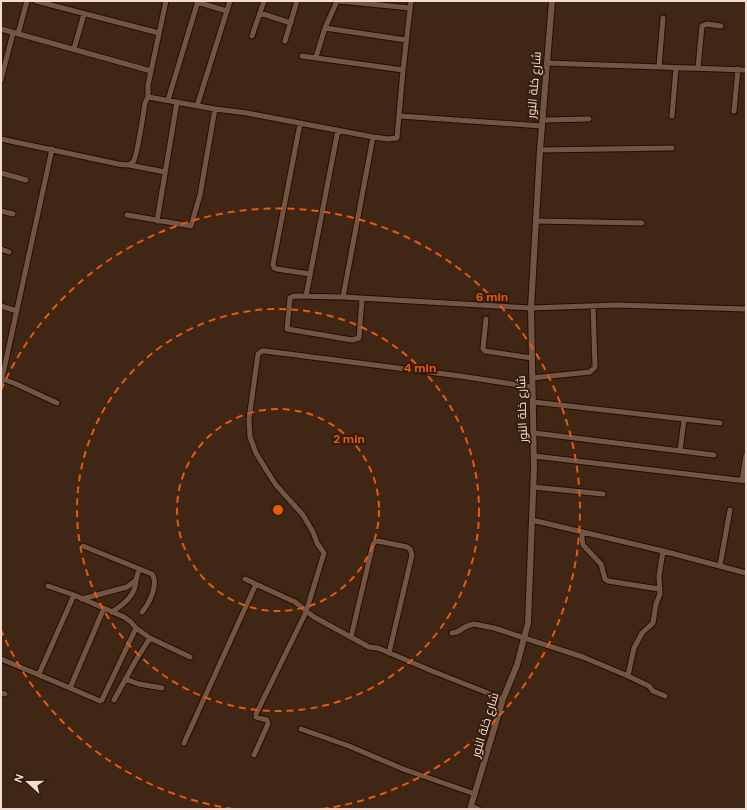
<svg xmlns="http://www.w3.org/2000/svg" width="747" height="810" font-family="'DM Sans',Cairo,sans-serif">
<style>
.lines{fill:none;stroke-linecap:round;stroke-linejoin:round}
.minor-casing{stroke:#260e01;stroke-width:7}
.tertiary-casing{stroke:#260e01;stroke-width:8}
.minor{stroke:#725543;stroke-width:5}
.tertiary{stroke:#725543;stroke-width:6}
.ring{fill:none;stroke:#e8590c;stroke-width:2;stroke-dasharray:7 5}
.labels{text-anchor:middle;stroke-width:4;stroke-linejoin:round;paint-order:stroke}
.street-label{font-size:12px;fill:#f0ded4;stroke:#351c0c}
.centre{fill:#e8590c;stroke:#351c0c;stroke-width:2}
.ring-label{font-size:12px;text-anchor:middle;font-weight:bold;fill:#e8590c;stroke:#351c0c;stroke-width:4;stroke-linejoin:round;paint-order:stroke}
</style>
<rect width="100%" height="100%" fill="#402615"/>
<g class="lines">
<g class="minor-casing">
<path id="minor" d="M36 1 159 33
M339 1 410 8
M197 2 227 11
M260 13 291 23
M325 28 406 40
M1 29 151 71
M18 34 27 1
M252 36 264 1
M285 41 297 1
M74 49 84 14
M302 56 403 70
M316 57 325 28 337 1
M547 63 746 70
M659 67 663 18
M698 68 702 26 707 24 721 26
M1 80 13 33
M148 97V85L166 1
M168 100 198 1
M197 106 230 1
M734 111 738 69
M400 116 542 126
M672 116 676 68
M543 120 589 119
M300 124 273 264 274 268 277 269 310 274
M1 139 118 164C123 165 130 166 133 162 138 155 143 114 145 103L148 97 215 109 247 113 373 137 388 139 397 138 403 70 411 1
M540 150 672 148
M129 165 165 172
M1 173 26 180
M1 211 13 214
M127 215 191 226 200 195 215 109
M157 221 177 102
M536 221 642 223
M1 249 9 252
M306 296 338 130
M343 297 373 137
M362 299 359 338 352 340 287 329 290 298 294 296 343 297 531 308 617 305 746 309
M1 306 17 311
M486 319 483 349 485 351 532 358
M532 378 590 372 595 367 593 306
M2 379 14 383 57 403
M1 383 52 149
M533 402 720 423
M534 433 714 455
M680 451 684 420
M534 456 746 481
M742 480 746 455
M533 487 603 494
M532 520 663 551 746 573
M582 532V539L583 545 601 564 605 579 608 581 659 589
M83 546 152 574C159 584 149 604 142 612
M720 565 730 510
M245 579 295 602 314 617 369 647 378 648 432 671 503 699
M48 586 74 595 124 617 131 622 136 628 150 638 190 657
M82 599 127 587 136 580 139 569
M112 612C124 604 136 595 136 580
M452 633 457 632 467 626 474 624 494 628 583 657 628 676 649 686 653 691 665 696
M351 637 373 544 375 542 378 541 407 547 410 549 412 555 389 653
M1 659 70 688 104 608
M39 674 74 595
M628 676 634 648 642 633 653 623 656 604 660 594 659 576 663 551
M125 679 139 684 162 688
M70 688 100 701 102 700 136 628
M1 693 5 694
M114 700 136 660 150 638
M301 729 349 746 403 769 475 794
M184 743 256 584
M254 755 268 724 267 720 256 717V714L306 612 324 553 317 543 313 532 303 515 276 485 267 471 256 453 250 437 249 419 258 354 262 351H265L460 376 532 387
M471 806 478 809"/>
</g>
<g class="tertiary-casing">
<path id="tertiary" d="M470 809 503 699 517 665 528 623 534 468 531 308 540 150 552 1"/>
</g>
<use href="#minor" class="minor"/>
<use href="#tertiary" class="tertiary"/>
</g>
<g class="ring">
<circle cx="278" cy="510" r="101"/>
<circle cx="278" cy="510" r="201"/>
<path d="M233 809A302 302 0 0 1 1 630M1 390A302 302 0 1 1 323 809"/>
</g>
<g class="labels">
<g class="street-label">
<text transform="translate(534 85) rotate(-85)" y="4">شارع خلة النور</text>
<text transform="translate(522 409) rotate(-92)" y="4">شارع خلة النور</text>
<text transform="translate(485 725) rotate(-73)" y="4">شارع خلة النور</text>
</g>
</g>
<circle cx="278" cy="510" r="6" class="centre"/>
<g class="ring-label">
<text x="492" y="301">6 min</text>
<text x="420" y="372">4 min</text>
<text x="349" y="443">2 min</text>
</g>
<rect width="747" height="810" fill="none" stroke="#f0ded4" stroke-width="4"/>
<g transform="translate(28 782) rotate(291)" stroke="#351c0c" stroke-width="3" paint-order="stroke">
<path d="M0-3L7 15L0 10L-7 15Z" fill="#f0ded4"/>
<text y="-6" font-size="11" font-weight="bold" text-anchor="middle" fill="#f0ded4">N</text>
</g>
</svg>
